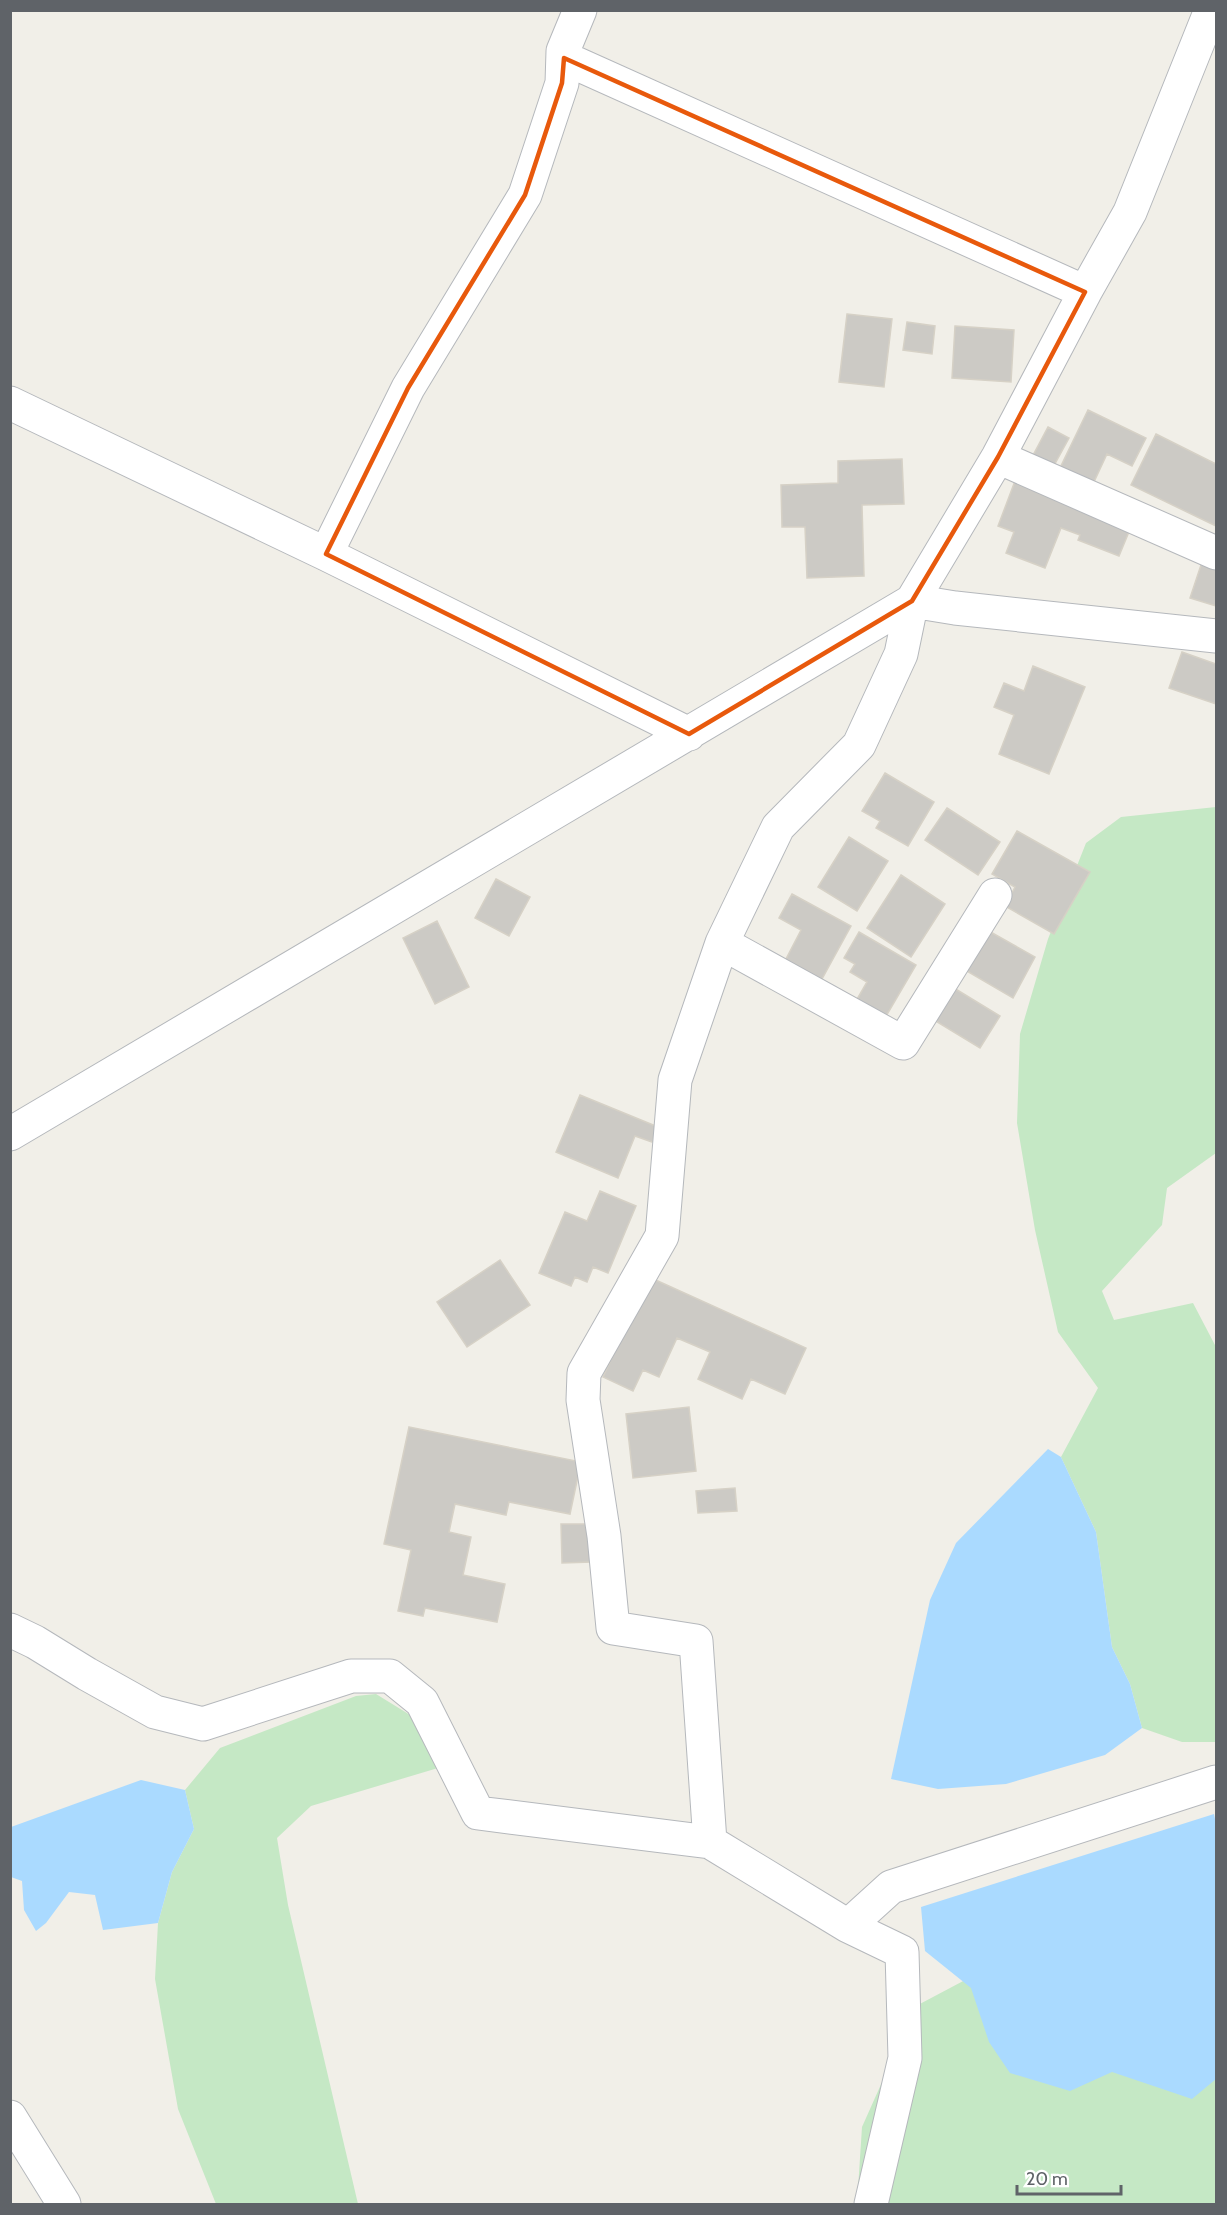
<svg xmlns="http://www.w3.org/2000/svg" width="1227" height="2215" font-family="Cabin,sans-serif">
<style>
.green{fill:#c5e8c5}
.water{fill:#aadaff}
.building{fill:#cccac5;stroke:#d6d1c6;stroke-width:1.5}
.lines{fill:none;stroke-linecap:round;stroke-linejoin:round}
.minor-casing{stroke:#b5b8bc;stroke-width:35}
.minor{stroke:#fff;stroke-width:33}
.marked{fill:none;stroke:#e8590c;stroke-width:4.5;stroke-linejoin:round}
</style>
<rect width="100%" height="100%" fill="#f1efe8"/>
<path class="green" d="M1216 807V1153L1167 1188 1162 1225 1102 1291 1114 1320 1193 1303 1216 1347V1742H1182L1142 1728 1130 1684 1112 1647 1096 1532 1061 1457 1098 1388 1058 1332 1035 1230 1017 1123 1020 1034 1048 939 1086 843 1121 817Z
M376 1694 415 1718 438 1768 311 1806 277 1838 288 1905 358 2204H216L178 2109 155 1979 158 1923 172 1872 194 1829 185 1790 220 1748 356 1696Z
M1216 1847V2204H857L862 2127 916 2006Z"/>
<path class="water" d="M1048 1449 1061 1457 1096 1532 1112 1647 1130 1684 1142 1728 1105 1755 1006 1784 938 1789 891 1779 930 1600 956 1543Z
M141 1780 185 1790 194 1829 172 1872 158 1923 103 1930 95 1895 69 1892 46 1923 36 1931 24 1910 22 1881 11 1877V1827Z
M1214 1814 1216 1824V2079L1192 2099 1112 2072 1070 2091 1010 2073 989 2042 971 1988 925 1951 921 1907Z"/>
<path class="building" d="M847 314 892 319 884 387 839 382Z
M907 322 935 326 932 354 903 350Z
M955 326 1014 330 1011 382 952 378Z
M1088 410 1146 438 1132 466 1107 454 1093 484 1060 468Z
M1048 427 1069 438 1051 471 1030 461Z
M1156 434 1216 464V526L1131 485Z
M902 459 904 504 862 505 864 576 807 578 805 527H782L781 485 838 483V461Z
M1015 481 1131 527 1119 556 1078 540 1080 535 1061 528 1045 568 1006 553 1014 532 998 526Z
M1202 562 1216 567V606L1190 598Z
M1182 652 1216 664V704L1169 688Z
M1033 666 1085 687 1049 774 999 754 1014 715 994 707 1004 683 1024 691Z
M885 773 934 802 908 846 876 828 880 821 862 811Z
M947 808 1000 842 978 875 925 840Z
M1017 831 1090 872 1054 934 1005 906 1015 887 992 874Z
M849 837 888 861 857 911 818 887Z
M901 875 945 904 911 957 867 928Z
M496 879 530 897 509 936 475 918Z
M792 894 851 926 822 979 786 959 801 930 779 918Z
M437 921 469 987 435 1004 403 938Z
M987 930 1035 957 1013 998 965 970Z
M859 932 916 965 885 1018 856 1001 867 982 850 972 855 964 844 958Z
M949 985 1000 1016 980 1048 929 1017Z
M580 1095 658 1127 652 1142 635 1136 618 1178 556 1152Z
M600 1191 636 1206 608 1273 593 1267 587 1282 575 1277 571 1286 539 1273 565 1212 587 1221Z
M500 1260 530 1305 467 1347 437 1302Z
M649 1277 806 1348 785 1394 751 1379 742 1399 698 1379 710 1352 677 1338 659 1377 643 1370 633 1391 603 1377Z
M689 1407 696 1471 633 1478 626 1414Z
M409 1427 581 1462 570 1514 509 1502 506 1515 455 1504 449 1532 471 1537 463 1575 505 1584 497 1622 425 1608 423 1616 398 1611 411 1550 384 1544Z
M735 1488 737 1511 698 1513 696 1491Z
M561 1524H591L592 1562 562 1563Z"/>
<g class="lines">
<g class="minor-casing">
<path id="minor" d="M564 58 1085 292
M10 403 326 554 689 734
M998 457 1216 553
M326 554 408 388 525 195 562 83 563 51 580 10
M722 943 903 1043 995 895
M10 1134 912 601 955 608 1216 636
M10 1630 35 1642 87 1674 155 1712 203 1724 351 1676H390L422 1702 478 1813 710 1842 848 1926 891 1887 1216 1782
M710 1842 696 1641 613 1628 604 1536 583 1400 584 1373 662 1236 675 1080 722 943 778 827 859 745 901 654 912 601 998 457 1085 292 1130 212 1211 10
M848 1926 902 1952 905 2058 871 2204
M10 2117 64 2204"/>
</g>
<use href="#minor" class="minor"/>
</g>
<path class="marked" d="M564 58 1085 292 998 457 912 601 689 734 326 554 408 388 525 195 562 83Z"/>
<rect width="1227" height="2215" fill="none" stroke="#5f6368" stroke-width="24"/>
<path d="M1017 2185v9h104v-9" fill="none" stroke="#5f6368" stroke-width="3"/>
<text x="1026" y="2185" font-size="18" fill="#5f6368" stroke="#ffffff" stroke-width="4.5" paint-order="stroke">20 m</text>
</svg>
